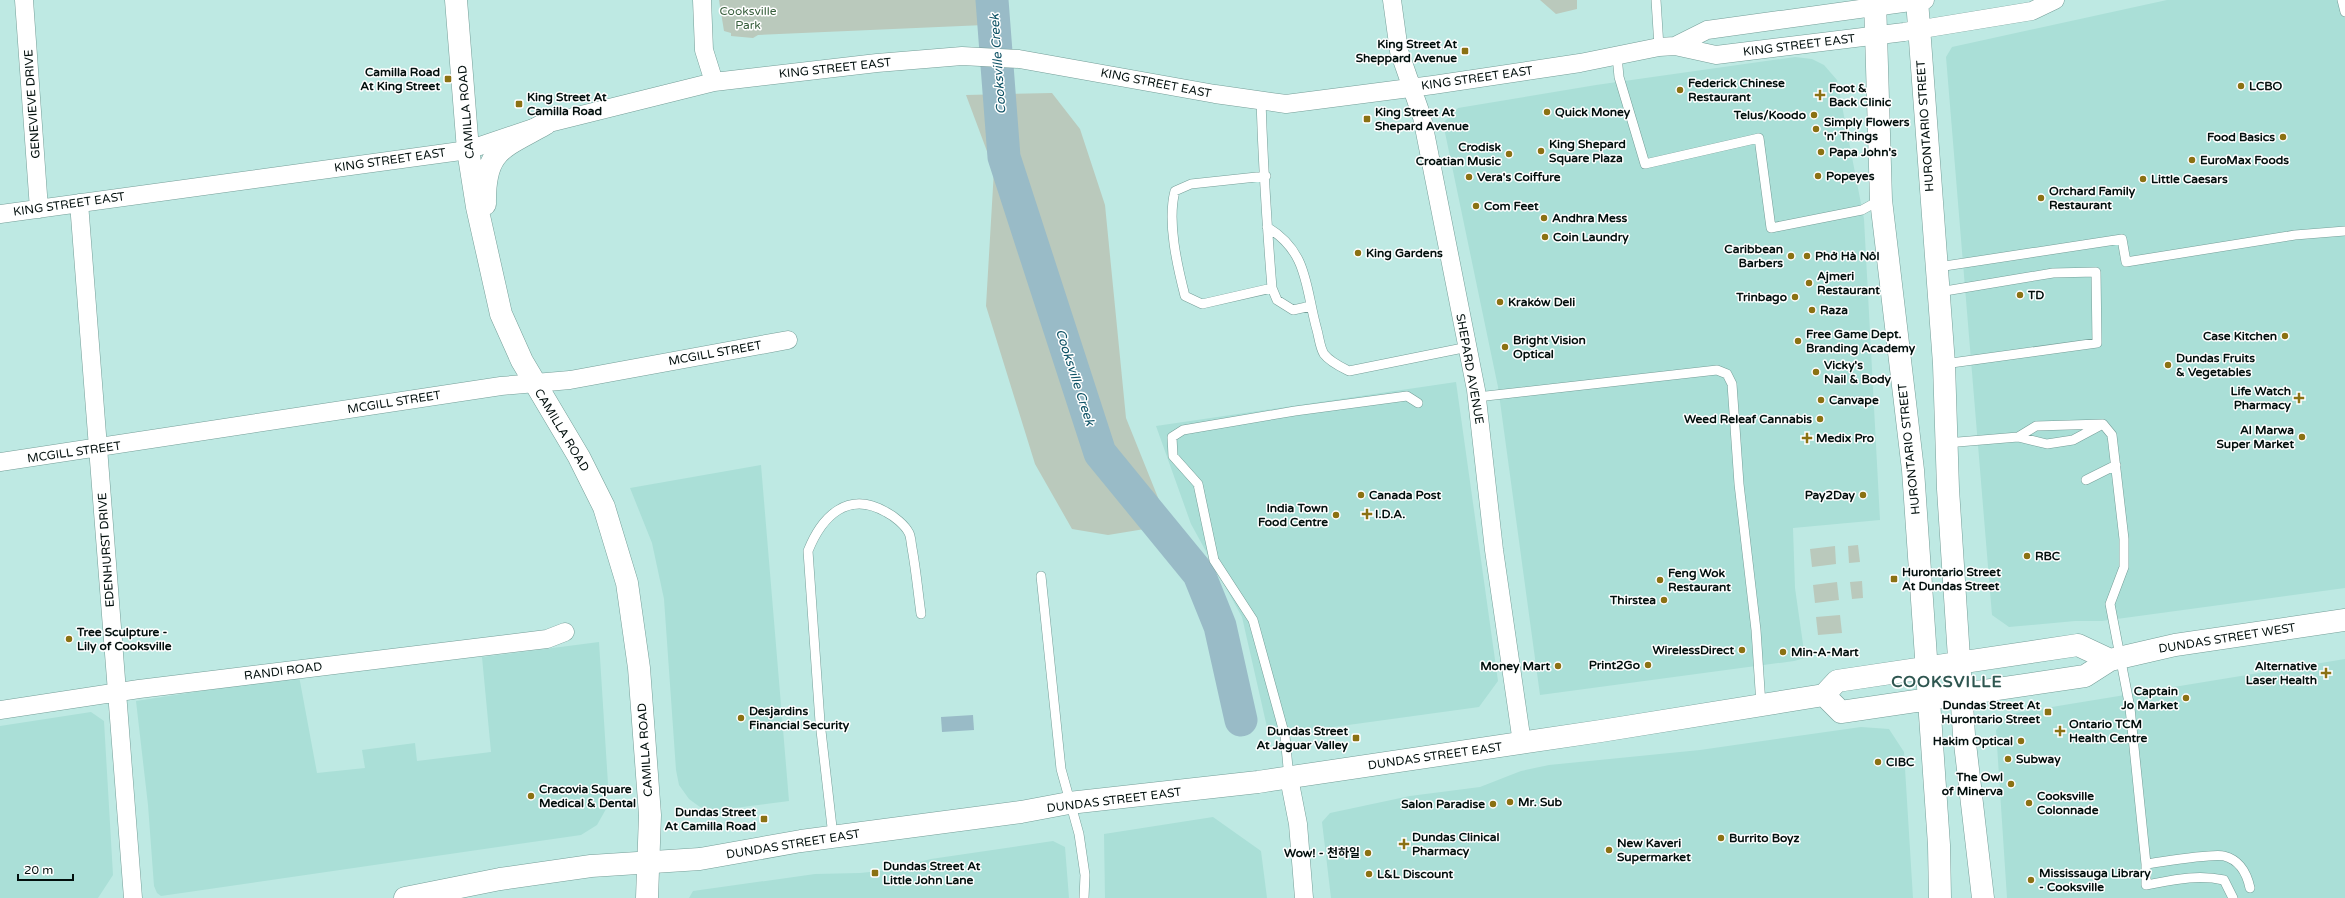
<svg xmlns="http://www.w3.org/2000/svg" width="2345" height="898" font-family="'Varela Round','Noto Sans KR',sans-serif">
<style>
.built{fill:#aadfd7}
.green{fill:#bac9bc}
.water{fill:#99bbc7}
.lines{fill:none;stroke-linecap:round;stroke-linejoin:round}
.river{stroke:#99bbc7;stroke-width:33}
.service-casing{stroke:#759e98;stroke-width:10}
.minor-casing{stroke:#759e98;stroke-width:19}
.tertiary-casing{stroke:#759e98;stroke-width:23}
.primary-casing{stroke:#759e98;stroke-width:23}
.service{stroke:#fff;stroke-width:9}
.minor{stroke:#fff;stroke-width:18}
.tertiary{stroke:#fff;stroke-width:22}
.primary{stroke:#fff;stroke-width:22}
.poi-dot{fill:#8b7113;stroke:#fff;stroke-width:1.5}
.labels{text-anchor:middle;stroke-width:3;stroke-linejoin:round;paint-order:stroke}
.park-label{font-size:12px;fill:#375e3c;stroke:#fff}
.poi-label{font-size:12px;font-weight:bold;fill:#020f0d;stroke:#fff;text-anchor:start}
.street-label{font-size:12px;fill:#020f0d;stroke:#fff}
.water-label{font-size:13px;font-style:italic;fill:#0f5366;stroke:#fff}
.district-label{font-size:16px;font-weight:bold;letter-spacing:1px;fill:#2e5650;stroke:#fff}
</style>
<rect width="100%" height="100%" fill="#bee9e3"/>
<path class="built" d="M2167 0H2345V588L2102 621H2075L2009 627 1992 615 1946 57 1952 47Z
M1795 57 1812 59 1824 65 1837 80 1864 219 1880 520 1793 528 1795 588 1805 658 1794 661 1540 695 1498 387 1443 123 1458 108 1596 85Z
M1456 382 1498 681 1479 707 1269 736 1242 617 1191 524 1156 426Z
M761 465 789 801 711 811 700 807 689 799 679 785 676 770 664 599 652 543 630 488Z
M599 642 608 784 606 809 597 825 581 835 161 896 157 893 154 886 148 805 136 701 299 676 317 773 365 768 362 750 415 743 417 761 491 752 482 657Z
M2345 659V898H2007L1996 730 2009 714Z
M91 712 104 721 113 875 98 898H0V726Z
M1861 727 1889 729 1904 752 1913 898H1331L1322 822 1330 813 1410 796 1480 787 1521 771 1549 765 1700 750Z
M1213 817 1261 851 1267 898H1105L1104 834Z
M1053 841 1065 847 1069 898H689L693 891 815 874 860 873 889 870 931 859Z"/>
<path class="green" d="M719 0H1006L1007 24 758 35 753 38 731 36V33L724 31Z
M1540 0H1577V9L1556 14Z
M1052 93 1080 129 1105 205 1126 418 1169 525 1108 535 1072 529 1035 464 986 306 994 170 966 95Z
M1858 545 1860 562 1849 563 1848 546Z
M1835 546 1836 564 1812 567 1810 549Z
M1862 581 1863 598 1852 599 1850 582Z
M1837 582 1839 600 1815 603 1813 585Z
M1840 615 1842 633 1818 635 1816 617Z"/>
<path class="water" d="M973 715 974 730 942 732 941 717Z"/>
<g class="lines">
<path class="river" d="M992 0 1004 157 1100 453 1199 574 1220 626 1241 720"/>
<g class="service-casing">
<path id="service" d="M1656 0 1659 47
M2342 0 2345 12
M1617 56 1619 77 1645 164 1759 138 1771 228 1862 210 1880 200
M1261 101C1263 163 1267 226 1272 288L1202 304 1185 296C1177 265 1167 221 1175 191L1191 184 1266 176
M1267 227C1309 252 1305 288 1317 330 1319 337 1320 348 1324 354 1330 362 1341 367 1349 371L1468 347
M1938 267 2122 239 2126 262 2295 235 2345 231
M1272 288 1277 300 1293 310 1311 306
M1939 292 2053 273 2096 272 2097 343 1944 364
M1477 397 1717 370 1727 374 1732 384 1739 484 1756 630 1761 705
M2018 437 2047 444 2073 440 2101 425
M1946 443 2018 437 2036 426 2103 424 2112 435 2124 539V567L2110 604 2130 708 2146 864V885C2173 880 2197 874 2224 880L2233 898
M2086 480 2116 465
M1041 576 1061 769 1079 834 1085 875 1084 898
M1289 778 1285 736 1253 620 1214 560 1198 484 1173 456 1172 437 1183 430 1295 411 1407 396 1418 403
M833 836 820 722 808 551C822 516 848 490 886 512 894 516 905 525 909 533 911 537 911 543 912 548 916 570 918 592 921 614
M2146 864C2162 862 2212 853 2224 856 2240 860 2247 874 2250 888"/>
</g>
<g class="minor-casing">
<path id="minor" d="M24 0 39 209
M702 0 704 50 714 82
M1392 0 1399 51 1422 117 1476 390 1494 550 1522 743
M1675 46 1707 30 1925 0
M79 203 133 898
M0 214 468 150 545 124 714 82 877 63 962 56 1019 59 1215 94 1286 104 1433 85 1580 63 1659 47 1675 46 1716 55 1904 32 2032 11 2055 0
M0 462 501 386 570 380 788 340
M0 710 139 689 547 639 565 632
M1289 778 1298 824 1304 898"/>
</g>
<g class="tertiary-casing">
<path id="tertiary" d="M456 0 468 150 477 207 501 314 522 361 579 457 604 507 627 583 639 668 650 815 647 898
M485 204C484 149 503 148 545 124"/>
</g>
<g class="primary-casing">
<path id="primary" d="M1875 0 1881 200 1913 470 1939 845 1940 898
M1917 0 1944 364 1948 489 1964 735 1983 898
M1824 695 1841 712 2085 676 2110 660 2175 645 2345 620
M405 898 500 879 591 866 700 859 801 841 1021 812 1069 803 1258 782 1601 731 1824 695 1837 681 2078 645 2110 660"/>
</g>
<use href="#service" class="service"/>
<use href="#minor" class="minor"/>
<use href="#tertiary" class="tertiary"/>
<use href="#primary" class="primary"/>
</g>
<g class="poi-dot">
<rect x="1461" y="47" width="8" height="8" rx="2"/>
<rect x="444" y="75" width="8" height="8" rx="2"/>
<circle cx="2241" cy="86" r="4"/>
<circle cx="1680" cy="90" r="4"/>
<path d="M1818 89h4v4h4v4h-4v4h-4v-4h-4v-4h4z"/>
<rect x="515" y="100" width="8" height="8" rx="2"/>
<circle cx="1547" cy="112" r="4"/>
<circle cx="1814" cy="115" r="4"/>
<rect x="1363" y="115" width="8" height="8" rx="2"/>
<circle cx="1816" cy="129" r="4"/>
<circle cx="2283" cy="137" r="4"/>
<circle cx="1541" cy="151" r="4"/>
<circle cx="1821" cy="152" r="4"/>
<circle cx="1509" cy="154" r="4"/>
<circle cx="2192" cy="160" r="4"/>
<circle cx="1818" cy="176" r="4"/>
<circle cx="1469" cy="177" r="4"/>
<circle cx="2143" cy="179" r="4"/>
<circle cx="2041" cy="198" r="4"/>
<circle cx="1476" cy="206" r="4"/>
<circle cx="1544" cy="218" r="4"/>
<circle cx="1545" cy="237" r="4"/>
<circle cx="1358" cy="253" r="4"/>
<circle cx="1791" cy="256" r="4"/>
<circle cx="1807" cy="256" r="4"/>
<circle cx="1809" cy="283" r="4"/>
<circle cx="2020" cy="295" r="4"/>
<circle cx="1795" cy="297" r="4"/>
<circle cx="1500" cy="302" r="4"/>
<circle cx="1812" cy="310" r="4"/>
<circle cx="2285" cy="336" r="4"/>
<circle cx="1798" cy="341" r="4"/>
<circle cx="1505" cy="347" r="4"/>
<circle cx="2168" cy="365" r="4"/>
<circle cx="1816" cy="372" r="4"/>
<path d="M2297 392h4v4h4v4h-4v4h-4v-4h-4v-4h4z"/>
<circle cx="1821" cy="400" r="4"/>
<circle cx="1820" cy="419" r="4"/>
<circle cx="2302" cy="437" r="4"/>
<path d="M1805 432h4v4h4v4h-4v4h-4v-4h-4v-4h4z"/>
<circle cx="1361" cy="495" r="4"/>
<circle cx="1863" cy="495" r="4"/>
<path d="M1365 508h4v4h4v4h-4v4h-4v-4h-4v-4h4z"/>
<circle cx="1336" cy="515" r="4"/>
<circle cx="2027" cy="556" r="4"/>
<rect x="1890" y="575" width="8" height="8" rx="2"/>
<circle cx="1660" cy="580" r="4"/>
<circle cx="1664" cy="600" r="4"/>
<circle cx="69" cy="639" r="4"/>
<circle cx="1742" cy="650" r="4"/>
<circle cx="1783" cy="652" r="4"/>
<circle cx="1648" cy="665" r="4"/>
<circle cx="1558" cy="666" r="4"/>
<path d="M2324 667h4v4h4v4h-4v4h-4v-4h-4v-4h4z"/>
<circle cx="2186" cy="698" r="4"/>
<rect x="2044" y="708" width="8" height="8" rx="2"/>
<circle cx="741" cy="718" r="4"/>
<path d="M2058 725h4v4h4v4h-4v4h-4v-4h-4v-4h4z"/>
<rect x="1352" y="734" width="8" height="8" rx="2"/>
<circle cx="2021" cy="741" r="4"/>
<circle cx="2008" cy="759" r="4"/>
<circle cx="1878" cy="762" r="4"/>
<circle cx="2011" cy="784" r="4"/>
<circle cx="531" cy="796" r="4"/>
<circle cx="1510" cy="802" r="4"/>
<circle cx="2029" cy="803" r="4"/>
<circle cx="1493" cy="804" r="4"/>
<rect x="760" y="815" width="8" height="8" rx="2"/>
<circle cx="1721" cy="838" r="4"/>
<path d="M1402 838h4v4h4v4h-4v4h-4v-4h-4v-4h4z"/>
<circle cx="1609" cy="850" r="4"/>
<circle cx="1368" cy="853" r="4"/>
<rect x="871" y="869" width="8" height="8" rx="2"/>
<circle cx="1369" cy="874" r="4"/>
<circle cx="2031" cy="880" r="4"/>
</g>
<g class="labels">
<g class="park-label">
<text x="748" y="15">Cooksville<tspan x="748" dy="14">Park</tspan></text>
</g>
<g class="poi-label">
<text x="1457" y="48" text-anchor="end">King Street At<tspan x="1457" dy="14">Sheppard Avenue</tspan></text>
<text x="440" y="76" text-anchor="end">Camilla Road<tspan x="440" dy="14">At King Street</tspan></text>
<text x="1688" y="87">Federick Chinese<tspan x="1688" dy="14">Restaurant</tspan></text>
<text x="2249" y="90">LCBO</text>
<text x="1829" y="92">Foot &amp;<tspan x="1829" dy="14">Back Clinic</tspan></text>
<text x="527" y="101">King Street At<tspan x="527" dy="14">Camilla Road</tspan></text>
<text x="1375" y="116">King Street At<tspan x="1375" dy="14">Shepard Avenue</tspan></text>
<text x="1555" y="116">Quick Money</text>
<text x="1806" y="119" text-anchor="end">Telus/Koodo</text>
<text x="1824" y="126">Simply Flowers<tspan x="1824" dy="14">'n' Things</tspan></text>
<text x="2275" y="141" text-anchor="end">Food Basics</text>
<text x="1549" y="148">King Shepard<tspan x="1549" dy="14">Square Plaza</tspan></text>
<text x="1501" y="151" text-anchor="end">Crodisk<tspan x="1501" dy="14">Croatian Music</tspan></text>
<text x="1829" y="156">Papa John's</text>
<text x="2200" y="164">EuroMax Foods</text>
<text x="1826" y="180">Popeyes</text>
<text x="1477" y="181">Vera's Coiffure</text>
<text x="2151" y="183">Little Caesars</text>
<text x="2049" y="195">Orchard Family<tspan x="2049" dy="14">Restaurant</tspan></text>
<text x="1484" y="210">Com Feet</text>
<text x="1552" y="222">Andhra Mess</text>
<text x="1553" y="241">Coin Laundry</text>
<text x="1783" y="253" text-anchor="end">Caribbean<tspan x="1783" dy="14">Barbers</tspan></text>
<text x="1366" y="257">King Gardens</text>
<text x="1815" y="260">Phở Hà Nôl</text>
<text x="1817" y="280">Ajmeri<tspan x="1817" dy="14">Restaurant</tspan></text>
<text x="2028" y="299">TD</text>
<text x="1787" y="301" text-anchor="end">Trinbago</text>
<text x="1508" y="306">Kraków Deli</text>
<text x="1820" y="314">Raza</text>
<text x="1806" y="338">Free Game Dept.<tspan x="1806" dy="14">Branding Academy</tspan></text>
<text x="2277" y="340" text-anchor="end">Case Kitchen</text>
<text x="1513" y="344">Bright Vision<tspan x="1513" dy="14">Optical</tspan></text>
<text x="2176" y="362">Dundas Fruits<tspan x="2176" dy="14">&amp; Vegetables</tspan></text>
<text x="1824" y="369">Vicky's<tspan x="1824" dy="14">Nail &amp; Body</tspan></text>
<text x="2291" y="395" text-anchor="end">Life Watch<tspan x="2291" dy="14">Pharmacy</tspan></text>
<text x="1829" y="404">Canvape</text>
<text x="1812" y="423" text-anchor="end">Weed Releaf Cannabis</text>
<text x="2294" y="434" text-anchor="end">Al Marwa<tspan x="2294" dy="14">Super Market</tspan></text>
<text x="1816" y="442">Medix Pro</text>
<text x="1369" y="499">Canada Post</text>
<text x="1855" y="499" text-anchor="end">Pay2Day</text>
<text x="1328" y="512" text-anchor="end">India Town<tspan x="1328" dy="14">Food Centre</tspan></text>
<text x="1375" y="518">I.D.A.</text>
<text x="2035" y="560">RBC</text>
<text x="1902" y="576">Hurontario Street<tspan x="1902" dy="14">At Dundas Street</tspan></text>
<text x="1668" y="577">Feng Wok<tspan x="1668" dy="14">Restaurant</tspan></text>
<text x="1656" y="604" text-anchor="end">Thirstea</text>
<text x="77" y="636">Tree Sculpture -<tspan x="77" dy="14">Lily of Cooksville</tspan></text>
<text x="1734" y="654" text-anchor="end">WirelessDirect</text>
<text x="1791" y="656">Min-A-Mart</text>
<text x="1640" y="669" text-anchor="end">Print2Go</text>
<text x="1550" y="670" text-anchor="end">Money Mart</text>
<text x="2317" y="670" text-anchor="end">Alternative<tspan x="2317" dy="14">Laser Health</tspan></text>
<text x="2178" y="695" text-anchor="end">Captain<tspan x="2178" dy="14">Jo Market</tspan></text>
<text x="2040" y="709" text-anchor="end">Dundas Street At<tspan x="2040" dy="14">Hurontario Street</tspan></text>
<text x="749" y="715">Desjardins<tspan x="749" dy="14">Financial Security</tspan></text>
<text x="2069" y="728">Ontario TCM<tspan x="2069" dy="14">Health Centre</tspan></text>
<text x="1348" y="735" text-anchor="end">Dundas Street<tspan x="1348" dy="14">At Jaguar Valley</tspan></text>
<text x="2013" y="745" text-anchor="end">Hakim Optical</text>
<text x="2016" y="763">Subway</text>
<text x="1886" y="766">CIBC</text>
<text x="2003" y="781" text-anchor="end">The Owl<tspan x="2003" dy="14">of Minerva</tspan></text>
<text x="539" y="793">Cracovia Square<tspan x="539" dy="14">Medical &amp; Dental</tspan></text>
<text x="2037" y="800">Cooksville<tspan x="2037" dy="14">Colonnade</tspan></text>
<text x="1518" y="806">Mr. Sub</text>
<text x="1485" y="808" text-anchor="end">Salon Paradise</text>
<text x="756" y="816" text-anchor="end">Dundas Street<tspan x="756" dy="14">At Camilla Road</tspan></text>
<text x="1412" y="841">Dundas Clinical<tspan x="1412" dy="14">Pharmacy</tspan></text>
<text x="1729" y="842">Burrito Boyz</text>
<text x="1617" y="847">New Kaveri<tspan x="1617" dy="14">Supermarket</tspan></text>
<text x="1360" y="857" text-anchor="end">Wow! - 천하일</text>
<text x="883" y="870">Dundas Street At<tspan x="883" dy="14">Little John Lane</tspan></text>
<text x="2039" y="877">Mississauga Library<tspan x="2039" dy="14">- Cooksville</tspan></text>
<text x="1377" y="878">L&amp;L Discount</text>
</g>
<g class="street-label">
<text transform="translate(1799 45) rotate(-7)" y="4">KING STREET EAST</text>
<text transform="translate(835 68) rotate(-6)" y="4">KING STREET EAST</text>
<text transform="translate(1477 78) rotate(-8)" y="4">KING STREET EAST</text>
<text transform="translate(1156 83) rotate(11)" y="4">KING STREET EAST</text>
<text transform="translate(32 104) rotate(-94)" y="4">GENEVIEVE DRIVE</text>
<text transform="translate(466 112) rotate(-95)" y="4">CAMILLA ROAD</text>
<text transform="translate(1925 126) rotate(-94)" y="4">HURONTARIO STREET</text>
<text transform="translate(390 160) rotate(-8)" y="4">KING STREET EAST</text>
<text transform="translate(69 204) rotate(-8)" y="4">KING STREET EAST</text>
<text transform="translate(715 353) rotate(-10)" y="4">MCGILL STREET</text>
<text transform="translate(1470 369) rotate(80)" y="4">SHEPARD AVENUE</text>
<text transform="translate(394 402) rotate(-9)" y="4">MCGILL STREET</text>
<text transform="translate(562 430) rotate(59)" y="4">CAMILLA ROAD</text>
<text transform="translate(1909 449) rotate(-96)" y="4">HURONTARIO STREET</text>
<text transform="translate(74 452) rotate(-8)" y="4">MCGILL STREET</text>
<text transform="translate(106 550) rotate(-94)" y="4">EDENHURST DRIVE</text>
<text transform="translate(2227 638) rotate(-9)" y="4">DUNDAS STREET WEST</text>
<text transform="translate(283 671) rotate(-7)" y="4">RANDI ROAD</text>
<text transform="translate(645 750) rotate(-94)" y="4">CAMILLA ROAD</text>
<text transform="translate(1435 756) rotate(-8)" y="4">DUNDAS STREET EAST</text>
<text transform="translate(1114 800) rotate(-7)" y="4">DUNDAS STREET EAST</text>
<text transform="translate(793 844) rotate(-9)" y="4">DUNDAS STREET EAST</text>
</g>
<g class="water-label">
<text transform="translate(997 64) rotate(-94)" y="5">Cooksville Creek</text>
<text transform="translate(1076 377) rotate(72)" y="5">Cooksville Creek</text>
</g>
<g class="district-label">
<text x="1947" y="687">COOKSVILLE</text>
</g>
</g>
<path d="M18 874v6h55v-6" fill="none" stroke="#020f0d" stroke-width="2"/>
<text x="24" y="874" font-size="12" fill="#020f0d" stroke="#ffffff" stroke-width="3" paint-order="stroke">20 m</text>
</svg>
